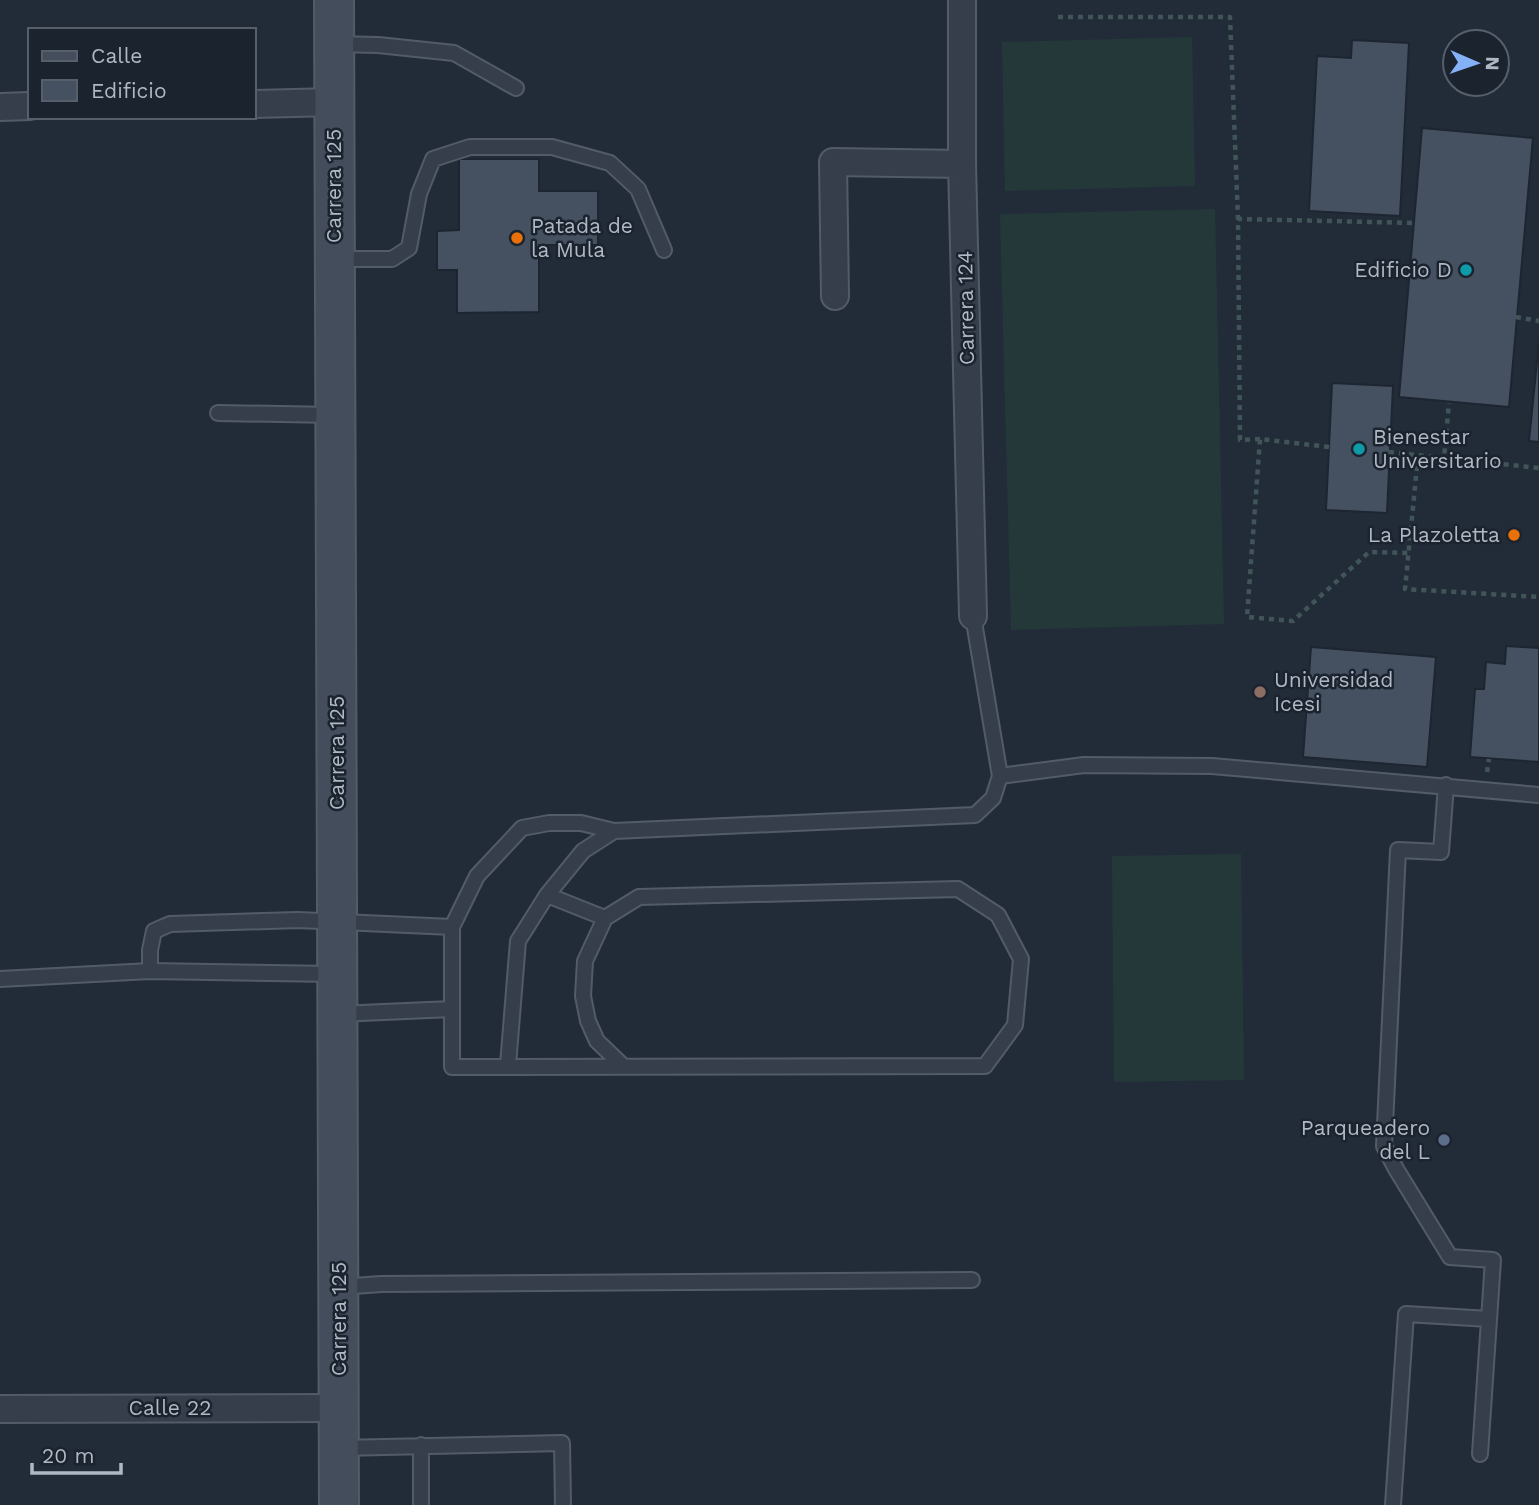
<svg xmlns="http://www.w3.org/2000/svg" width="1539" height="1505" font-family="'Work Sans',sans-serif">
<style>
.grass{fill:#24383a}
.building{fill:#455161;stroke:#1d2530;stroke-width:2}
.lines{fill:none;stroke-linecap:round;stroke-linejoin:round}
.service-casing{stroke:#535b67;stroke-width:18}
.minor-casing{stroke:#535b67;stroke-width:30}
.secondary-casing{stroke:#535b67;stroke-width:42}
.path{stroke:#415558;stroke-width:4.5;stroke-dasharray:5 5;stroke-linecap:butt}
.service{stroke:#353e4a;stroke-width:14}
.minor{stroke:#353e4a;stroke-width:26}
.secondary{stroke:#434d5c;stroke-width:38}
.food-dot{fill:#e8710a;stroke:#1b232e;stroke-width:2.5}
.culture-dot{fill:#0f9aa8;stroke:#1b232e;stroke-width:2.5}
.education-dot{fill:#8d6e63;stroke:#1b232e;stroke-width:2.5}
.service-dot{fill:#5c6f8a;stroke:#1b232e;stroke-width:2.5}
.labels{text-anchor:middle;stroke-width:5;stroke-linejoin:round;paint-order:stroke}
.street-label{font-size:21px;fill:#b0b8c6;stroke:#1b232e}
.poi-label{font-size:21px;fill:#b0b8c6;stroke:#1b232e;text-anchor:start}
</style>
<rect width="100%" height="100%" fill="#222c39"/>
<path class="grass" d="M1192 37 1195 186 1005 191 1002 42Z
M1215 209 1224 624 1011 630 1000 214Z
M1241 854 1244 1080 1114 1082 1112 856Z"/>
<path class="building" d="M1352 40 1409 43 1400 216 1309 211 1317 56 1351 58Z
M1422 128 1533 138 1509 407 1399 397Z
M459 159H539V191H598V245H539V312L457 313V270H437V231L459 230Z
M1539 342V442L1529 441Z
M1332 383 1393 386 1387 513 1326 510Z
M1506 646 1539 648V762L1470 757 1475 689H1484L1486 662 1505 664Z
M1311 647 1436 657 1427 767 1303 757Z"/>
<g class="lines">
<g class="service-casing">
<path id="service" d="M335 44 378 45 454 53 516 88
M336 259H392L409 248 419 194 433 159 470 147H552L610 163 638 189 664 250
M218 413 334 415
M973 616 1000 776 1084 765 1212 766 1539 795
M1446 785 1441 852 1398 850 1384 1146 1396 1169 1450 1257 1493 1260 1480 1454
M547 895 605 918
M150 971V950L154 931 170 924 298 920 452 927
M0 979 150 971 334 974
M338 1014 452 1009
M508 1065 518 941 547 895 583 851 614 831
M622 1065 597 1041 588 1021 583 996 585 961 605 918 639 897 958 889 998 915 1021 959 1015 1025 985 1066 452 1067V927L477 876 522 828 549 823H581L614 831 975 815 993 798 1000 776
M340 1287 381 1284 972 1280
M421 1445V1505
M339 1448 562 1443 563 1505
M1393 1505 1406 1314 1489 1319"/>
</g>
<g class="minor-casing">
<path id="minor" d="M962 0V164L973 616
M254 104 334 102
M0 107 30 106
M835 296 833 162 962 164
M0 1409 339 1408"/>
</g>
<g class="secondary-casing">
<path id="secondary" d="M334 0 339 1505"/>
</g>
<path class="path" d="M1058 17H1230L1238 219
M1516 317 1539 321
M1260 439 1240 440 1238 219 1415 223
M1329 447 1260 439 1247 617 1293 621 1369 552 1409 553
M1389 452 1444 458 1449 403
M1418 456 1405 589 1539 597
M1444 458 1539 468
M1487 772 1489 759"/>
<use href="#service" class="service"/>
<use href="#minor" class="minor"/>
<use href="#secondary" class="secondary"/>
</g>
<g class="food-dot">
<circle cx="517" cy="238" r="7"/>
<circle cx="1514" cy="535" r="7"/>
</g>
<g class="culture-dot">
<circle cx="1466" cy="270" r="7"/>
<circle cx="1359" cy="449" r="7"/>
</g>
<circle class="education-dot" cx="1260" cy="692" r="7"/>
<circle class="service-dot" cx="1444" cy="1140" r="7"/>
<g class="labels">
<g class="street-label">
<text transform="translate(334 186) rotate(-90)" y="7">Carrera 125</text>
<text transform="translate(966 308) rotate(-91)" y="7">Carrera 124</text>
<text transform="translate(337 753) rotate(-90)" y="7">Carrera 125</text>
<text transform="translate(339 1319) rotate(-90)" y="7">Carrera 125</text>
<text x="170" y="1415">Calle 22</text>
</g>
<g class="poi-label">
<text x="531" y="233">Patada de<tspan x="531" dy="24">la Mula</tspan></text>
<text x="1452" y="277" text-anchor="end">Edificio D</text>
<text x="1373" y="444">Bienestar<tspan x="1373" dy="24">Universitario</tspan></text>
<text x="1500" y="542" text-anchor="end">La Plazoletta</text>
<text x="1274" y="687">Universidad<tspan x="1274" dy="24">Icesi</tspan></text>
<text x="1430" y="1135" text-anchor="end">Parqueadero<tspan x="1430" dy="24">del L</tspan></text>
</g>
</g>
<rect x="28" y="28" width="228" height="91" fill="#1b232e" stroke="#575f6b" stroke-width="2"/>
<rect x="42" y="51" width="35" height="10" fill="#434d5c" stroke="#575f6b" stroke-width="2"/>
<text x="91" y="63" font-size="21" fill="#b0b8c6">Calle</text>
<rect x="42" y="80" width="35" height="21" fill="#455161" stroke="#575f6b" stroke-width="2"/>
<text x="91" y="98" font-size="21" fill="#b0b8c6">Edificio</text>
<g transform="translate(1476 63) rotate(92)"><circle r="33" fill="#1b232e" stroke="#575f6b" stroke-width="2"/>
<path d="M0-5L12 26L0 18L-12 26Z" fill="#85b1f6"/>
<text y="-10" font-size="19" font-weight="bold" text-anchor="middle" fill="#b0b8c6">N</text>
</g>
<path d="M32 1463v10h89v-10" fill="none" stroke="#b0b8c6" stroke-width="3.5"/>
<text x="42" y="1463" font-size="21" fill="#b0b8c6" stroke="#1b232e" stroke-width="5" paint-order="stroke">20 m</text>
</svg>
